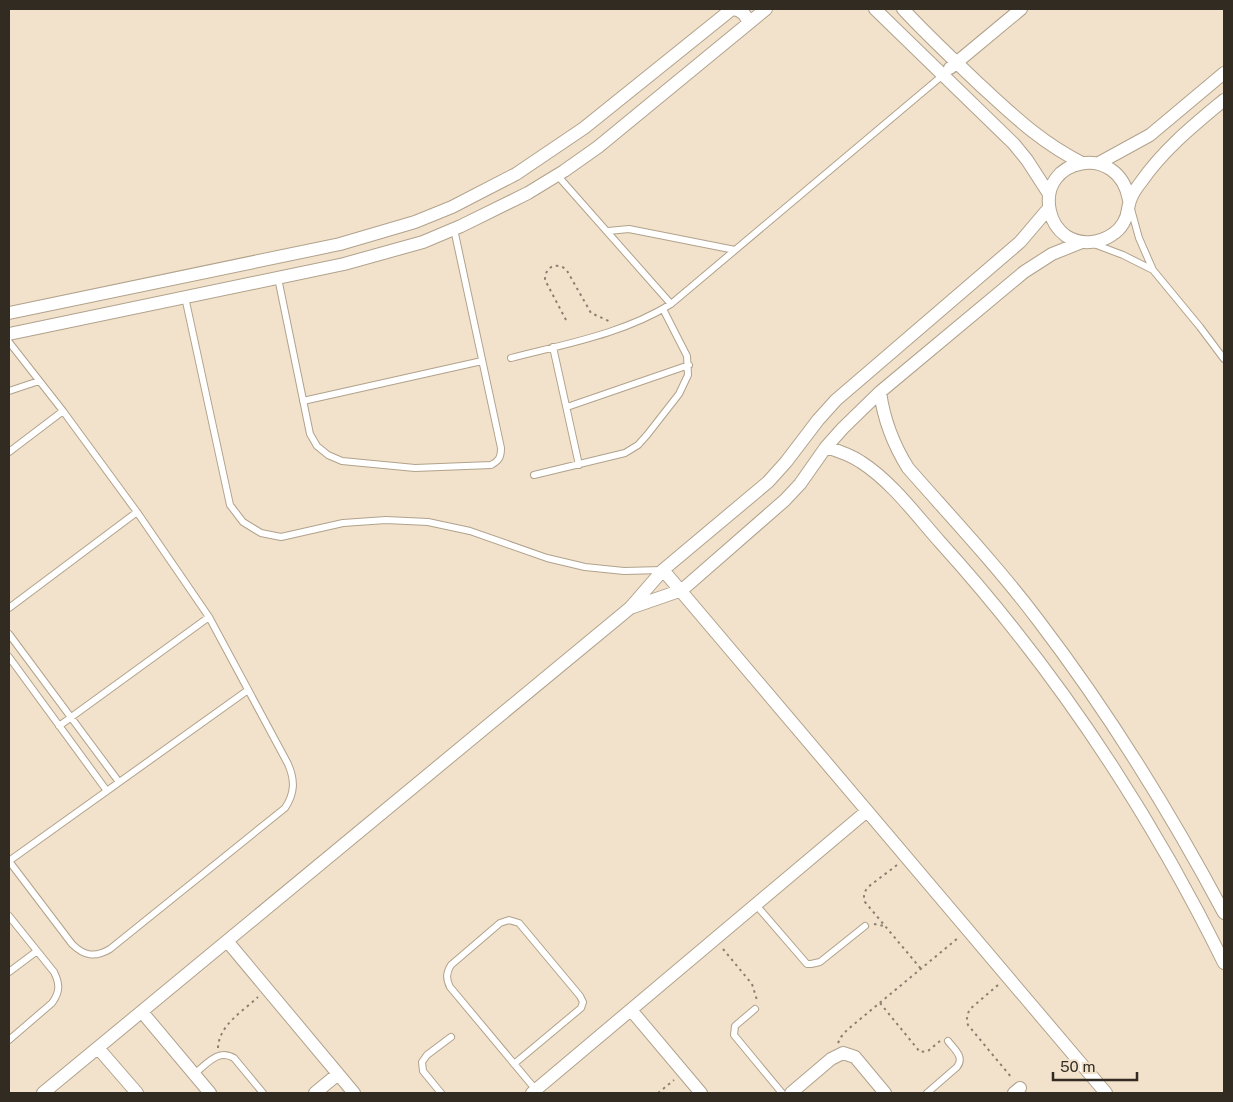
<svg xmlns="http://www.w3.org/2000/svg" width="1233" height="1102" viewBox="0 0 1233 1102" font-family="'Public Sans',sans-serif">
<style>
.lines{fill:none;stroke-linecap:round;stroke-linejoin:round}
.service-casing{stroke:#b1a28c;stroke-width:8}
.minor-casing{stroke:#b1a28c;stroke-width:14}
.path{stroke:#8a7f70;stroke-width:2;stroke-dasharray:2.5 4;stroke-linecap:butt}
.service{stroke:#fff;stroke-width:6}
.minor{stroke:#fff;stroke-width:12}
</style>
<rect width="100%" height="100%" fill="#f2e2cb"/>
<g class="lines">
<g class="service-casing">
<path id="service" d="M557 175 671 304
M1131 209 1139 238 1153 270 1200 327 1224 359
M608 231 629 229 735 250
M1094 244 1123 255 1153 270
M278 278 310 434 317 446 328 455 342 461 415 468 491 465C499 461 501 457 501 448L454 229
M185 297 230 505 243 522 261 533 281 537 343 523 386 520 428 522 470 531 547 558 585 567 624 571 662 570
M9 342 63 411 137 512 209 617 288 764C295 780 295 793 285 808L110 949C95 958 84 956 72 944L9 861
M553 347 579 465
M511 358C565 344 623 334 671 304L943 75
M9 391 39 381
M303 401 482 361
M567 407 689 365
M9 452 63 411
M534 475 625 453 638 445 647 435 679 394 688 375 687 356 663 309
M9 608 137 512
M9 634 119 782
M9 657 107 791
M59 726 209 617
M9 861 248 690
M756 905 807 964H811L820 962 865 926
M9 916 54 972C60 984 60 992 52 1003L9 1040
M9 972 37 951
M755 1009 735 1026 734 1035 782 1093
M514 1064 581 1008 583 1002 580 996 519 923 509 920 500 923 451 965C446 973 446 979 450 987L536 1090
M194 1074C206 1065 218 1048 234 1058L263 1093
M441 1093 423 1071 422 1062 427 1055 451 1037
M927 1093 957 1067C965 1057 954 1049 948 1041"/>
</g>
<g class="minor-casing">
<path id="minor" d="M733 9C742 10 747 15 748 24
M875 9 1014 144 1027 160 1049 194
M903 9C927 35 953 59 979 84 1013 115 1040 142 1082 163
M950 68 1021 9
M1099 163 1150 135 1224 73
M1129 200C1119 141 1038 158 1050 211 1052 221 1058 230 1066 236 1080 245 1099 244 1113 234 1121 229 1127 219 1128 209 1129 205 1129 202 1131 198 1133 193 1137 187 1141 182 1164 149 1194 125 1224 100
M9 313 340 244 415 222 452 207 516 174 584 128 732 9
M9 334 344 264 423 242 461 226 528 193 564 171 598 147 766 9
M880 392C884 421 893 444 908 468 952 518 998 567 1038 620 1109 713 1169 810 1224 913
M826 447C839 451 851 455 861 462 892 482 916 515 940 542 1055 669 1149 811 1224 963
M663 570 1106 1093
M633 607 682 590 785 500 800 484 826 447 843 428 880 392 1024 272 1052 254 1082 242
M227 941 354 1093
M631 1010 701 1093
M142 1012 210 1093
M98 1048 137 1093
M43 1093 630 608 663 570 768 482 786 462 818 420 836 400 1020 242 1049 208
M315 1093 338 1074
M532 1093 867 811
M791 1093 831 1059 843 1053 855 1057 885 1093
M1014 1093 1020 1088"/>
</g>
<path class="path" d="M566 320 545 280C545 267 555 262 566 269L591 313 611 322
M897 865 868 887C864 892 863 896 865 902L921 969
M874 924 884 926
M723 949 752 984 757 1000
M998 985 970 1009C967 1015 966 1019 968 1025L1012 1078
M880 1003 920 1052 928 1051 940 1041
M838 1043 841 1037 847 1030 958 938
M218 1048C219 1025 242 1012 258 997
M658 1093 674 1080"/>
<use href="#service" class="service"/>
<use href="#minor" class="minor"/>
</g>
<rect width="1233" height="1102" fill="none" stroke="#312b22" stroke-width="20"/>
<path d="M1053 1072v8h84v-8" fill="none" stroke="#312b22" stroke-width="2.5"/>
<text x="1060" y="1072" font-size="15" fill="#312b22" stroke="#f2e2cb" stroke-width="4" paint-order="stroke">50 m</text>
</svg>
